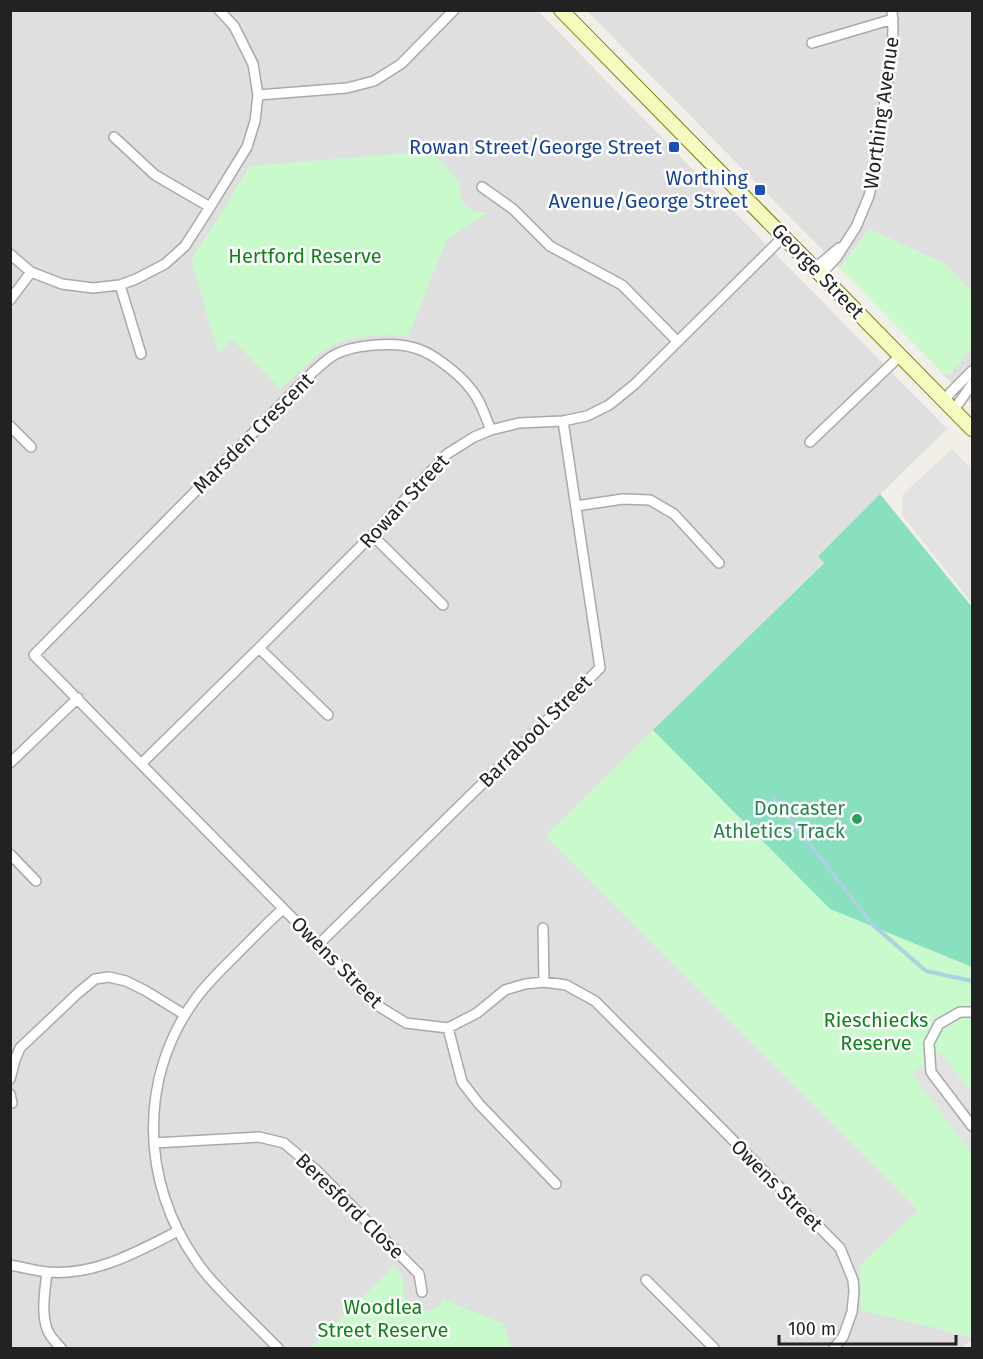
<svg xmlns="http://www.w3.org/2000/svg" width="983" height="1359" viewBox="0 0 983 1359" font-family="'Fira Sans',sans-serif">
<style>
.residential{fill:#e0dfdf}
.park{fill:#c8facc}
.pitch{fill:#88e0be}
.parking{fill:#e2e2e2}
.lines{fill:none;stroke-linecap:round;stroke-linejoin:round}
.stream{stroke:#aad3df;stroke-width:4}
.minor-casing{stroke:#a9a9a9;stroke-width:12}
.secondary-casing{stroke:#707d05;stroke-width:16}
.minor{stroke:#fff;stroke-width:9}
.secondary{stroke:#f7fabf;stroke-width:14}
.transit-dot{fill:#1a4fb4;stroke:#fff;stroke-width:2}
.leisure-dot{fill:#2e9e5b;stroke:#fff;stroke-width:2}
.labels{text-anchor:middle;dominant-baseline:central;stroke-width:5;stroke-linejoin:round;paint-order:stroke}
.street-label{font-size:20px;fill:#222;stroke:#fff}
.transit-label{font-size:20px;fill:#164399;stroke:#fff;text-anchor:end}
.park-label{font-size:20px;fill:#0c8416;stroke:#fff}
.leisure-label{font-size:20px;fill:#27864d;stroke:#fff;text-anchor:end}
</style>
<rect width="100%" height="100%" fill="#f2efe9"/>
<path class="residential" d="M10 11H538L947 429 818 555 824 562 546 836 918 1210 860 1266 953 1333 972 1337V1339L962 1348H11Z
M587 11H972V292L945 264 869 229 840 268Z
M972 347V405L943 374 950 373Z"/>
<path class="park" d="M427 146 460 183C460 194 462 208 475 211 479 213 485 212 489 212L447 239 408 337C378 333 344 335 319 354 306 365 293 377 281 389L233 340 218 353 191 259 217 220 250 166 420 152Z
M869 229 945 264 972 292V347L950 374H943L840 268 854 251Z
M653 730 830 909 972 967V1337L861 1310 860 1266 918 1210 545 836Z
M394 1266C397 1269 401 1273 402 1278 404 1282 403 1287 403 1292 405 1302 413 1310 423 1311 432 1312 438 1307 444 1300L504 1324 511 1348H310Z"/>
<path class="pitch" d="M880 494 972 607V967L830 909 653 730 824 563 818 556Z"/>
<path class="parking" d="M952 449 972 470V603L902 515 903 494Z
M939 1051 972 1093V1154L912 1074Z"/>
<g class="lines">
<path class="stream" d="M773 797 873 925 926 971 972 981"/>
<g class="minor-casing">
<path id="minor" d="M812 43 893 19
M258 95 347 88 374 81 401 64 454 10
M114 137 155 175 210 207
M482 187 513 209 550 246 622 285 677 341
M10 254 31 272 62 284 93 288 120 285 136 279 165 264 185 246 210 207 247 147 255 121 258 95 253 64 234 26 219 10
M815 268 839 248
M821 274 836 258 856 227 869 196 874 172 891 61 893 30 892 10
M120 285 141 354
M10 300 31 272
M945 401 950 393 972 371
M954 410 972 384
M10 426 31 447
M491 430C485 416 480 399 470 388 460 375 434 354 418 349 396 341 351 344 331 357 325 361 319 367 313 372L34 655 380 1007 406 1023 448 1028 477 1013 505 990 525 984 544 982 566 985 595 1001 840 1248 853 1280 854 1291 852 1312 843 1337 834 1348
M810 442 900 356
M576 506 623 499 650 500 674 514 719 563
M372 535 443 605
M259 648 328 715
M10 763 78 698
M141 764 259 648 372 535 447 454 474 437 491 430 519 423 563 421 587 416 609 405 635 384 784 236
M10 854 36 881
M543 928 544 982
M318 945 600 668 563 421
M972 1012H960L939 1024 929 1043 931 1072 972 1126
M448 1028 462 1082 479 1104 556 1184
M10 1079 15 1060 20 1048 78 993 95 979 109 977 126 981 146 991 185 1015
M10 1094 12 1103
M154 1143 259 1137 284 1143 315 1169 419 1274 422 1292
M10 1265C22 1267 35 1271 47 1272 95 1276 137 1252 178 1231
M47 1272C45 1290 41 1312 47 1329 50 1337 56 1343 61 1348
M646 1280 714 1348
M278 1348C262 1332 246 1316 230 1300 219 1288 206 1276 197 1262 140 1182 138 1076 197 997 209 981 223 968 237 954 252 939 267 923 283 909"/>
</g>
<g class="secondary-casing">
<path id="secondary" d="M561 10 972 429"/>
</g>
<use href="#minor" class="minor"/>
<use href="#secondary" class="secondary"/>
</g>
<g class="transit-dot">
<rect x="668" y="141" width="12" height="12" rx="3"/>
<rect x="754" y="184" width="12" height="12" rx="3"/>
</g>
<circle class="leisure-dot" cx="857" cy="819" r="6"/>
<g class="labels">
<g class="street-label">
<text transform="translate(881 113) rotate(-82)">Worthing Avenue</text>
<text transform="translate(818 271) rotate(46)">George Street</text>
<text transform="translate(253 433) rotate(-45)">Marsden Crescent</text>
<text transform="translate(404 501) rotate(-47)">Rowan Street</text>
<text transform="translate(535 731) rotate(-45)">Barrabool Street</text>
<text transform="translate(337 962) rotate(45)">Owens Street</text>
<text transform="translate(777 1185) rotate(45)">Owens Street</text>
<text transform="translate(350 1206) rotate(44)">Beresford Close</text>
</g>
<g class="transit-label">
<text x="662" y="147">Rowan Street/George Street</text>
<text x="748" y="178">Worthing<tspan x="748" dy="23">Avenue/George Street</tspan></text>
</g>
<g class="park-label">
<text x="305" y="256">Hertford Reserve</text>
<text x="876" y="1020">Rieschiecks<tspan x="876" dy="23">Reserve</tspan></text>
<text x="383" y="1307">Woodlea<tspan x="383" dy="23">Street Reserve</tspan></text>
</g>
<g class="leisure-label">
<text x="845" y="808">Doncaster<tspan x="845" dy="23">Athletics Track</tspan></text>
</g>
</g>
<rect width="983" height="1359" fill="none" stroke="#222222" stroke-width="24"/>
<path d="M779 1335v9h177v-9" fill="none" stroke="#222222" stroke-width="3"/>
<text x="788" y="1335" font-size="18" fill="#222222" stroke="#ffffff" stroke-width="4.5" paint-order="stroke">100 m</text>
</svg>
